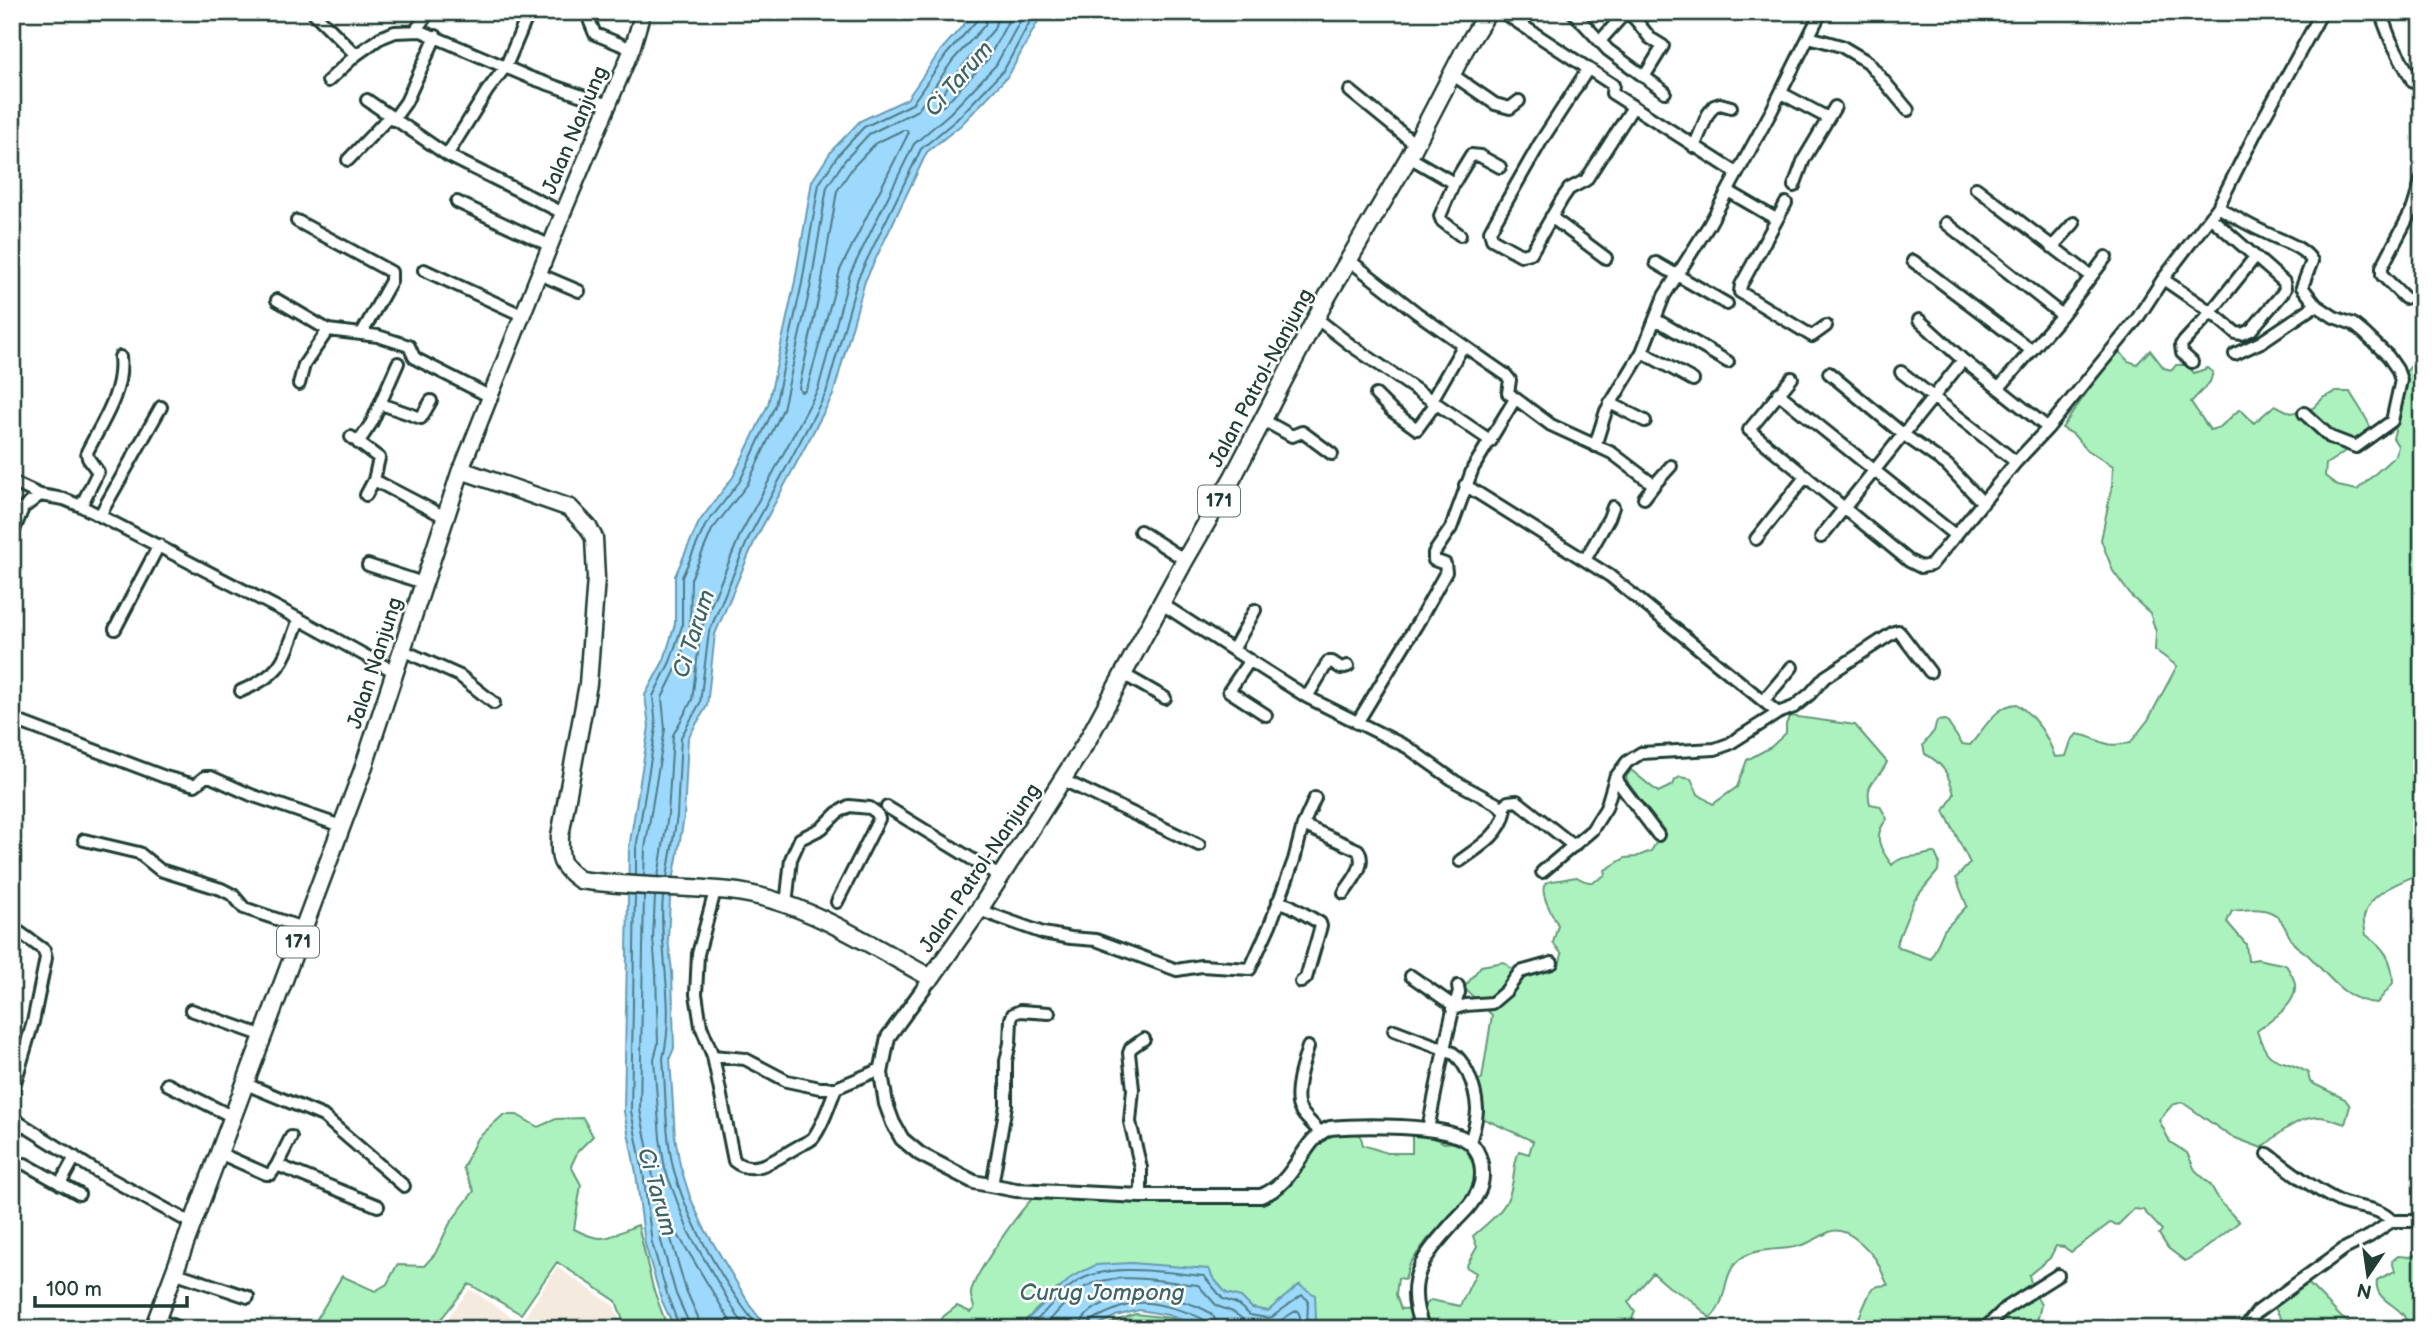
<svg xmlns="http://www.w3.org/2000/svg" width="2434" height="1341" viewBox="0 0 2434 1341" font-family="'Balsamiq Sans',sans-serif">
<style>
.built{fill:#f5eade}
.green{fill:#abf2be;stroke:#659879;stroke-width:2}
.water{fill:#9cd9fd;stroke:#6a9bad;stroke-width:2}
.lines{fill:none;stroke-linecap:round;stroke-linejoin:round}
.shore{stroke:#517b84;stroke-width:2}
.minor-casing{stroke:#1f3d34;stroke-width:16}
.tertiary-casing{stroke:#1f3d34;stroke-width:18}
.secondary-casing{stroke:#1f3d34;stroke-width:19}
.primary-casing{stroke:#1f3d34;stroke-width:21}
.minor{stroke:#fff;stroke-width:10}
.tertiary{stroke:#fff;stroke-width:12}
.secondary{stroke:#fff;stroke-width:14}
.primary{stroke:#fff;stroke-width:16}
.labels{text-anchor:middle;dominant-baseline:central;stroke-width:5;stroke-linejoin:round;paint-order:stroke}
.shield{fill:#fff;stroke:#627771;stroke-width:2}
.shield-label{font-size:19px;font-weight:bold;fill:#1f3d34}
.street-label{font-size:21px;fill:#1f3d34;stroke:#fff}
.water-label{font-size:23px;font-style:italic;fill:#3e6466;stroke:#fff}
</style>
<rect width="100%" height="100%" fill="#fff"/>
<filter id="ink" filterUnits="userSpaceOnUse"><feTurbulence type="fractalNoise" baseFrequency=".0143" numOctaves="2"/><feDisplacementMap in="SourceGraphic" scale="14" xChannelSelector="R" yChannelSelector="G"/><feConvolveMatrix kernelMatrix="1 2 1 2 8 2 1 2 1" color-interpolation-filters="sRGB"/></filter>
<g filter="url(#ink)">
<path class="built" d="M557 1267 614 1306 622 1329H439L470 1289 521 1323Z"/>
<path class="green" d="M2150 350 2164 368 2172 370 2176 365H2187L2194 373 2208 368 2213 372 2210 382 2191 402 2210 430 2220 427 2240 409 2254 423 2275 405 2291 413 2313 408 2324 397 2336 392H2350C2357 405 2366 415 2371 429L2340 455 2326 464 2325 476 2338 486 2357 490 2396 455 2398 446 2393 438 2402 404 2405 373 2411 366 2422 369V884L2412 877C2393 885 2368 895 2364 917 2363 922 2365 930 2366 935 2384 947 2393 960 2393 983L2377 1003C2345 1002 2328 975 2308 955 2303 950 2295 947 2292 941 2286 931 2282 916 2270 912 2259 907 2244 910 2232 911L2227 922 2246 944 2248 961 2257 959 2286 965C2289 971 2295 978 2295 985 2297 1005 2271 1020 2257 1031 2270 1071 2279 1054 2308 1073L2310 1082 2345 1099 2350 1106 2345 1124C2337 1122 2326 1116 2317 1117 2296 1118 2277 1135 2262 1148L2230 1136 2182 1102 2172 1105 2159 1120 2170 1142 2187 1153 2195 1170 2210 1184 2221 1203 2239 1222 2206 1248 2185 1261 2168 1248 2159 1234 2162 1230 2143 1210 2134 1209 2118 1225 2110 1223 2071 1252 2064 1247 2056 1246 2050 1258 2029 1275 2032 1287 2041 1305 2038 1318 2032 1329H1854L1871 1290 1878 1286 1888 1285C1883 1277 1880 1264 1874 1257 1864 1245 1845 1225 1829 1232 1815 1239 1806 1246 1789 1248 1773 1250 1750 1249 1738 1261 1721 1276 1729 1302 1710 1318L1691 1300 1669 1287 1653 1273 1628 1302 1635 1312 1629 1326 1625 1329H1313L1315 1307 1300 1285 1268 1311 1252 1308 1242 1299 1226 1293 1213 1278 1178 1268 1130 1263 1057 1289 1017 1329H934L944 1316 957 1306 970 1312 974 1309C974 1303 970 1299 971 1293 972 1277 1019 1212 1032 1199L1278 1192 1300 1173 1326 1132 1342 1129 1360 1134 1363 1145 1387 1153H1412V1135L1432 1136 1444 1143 1457 1142 1467 1151 1477 1172 1469 1198 1427 1240 1409 1265 1405 1279 1398 1278 1396 1295 1401 1309 1422 1308 1431 1300 1460 1306 1476 1273 1466 1267 1477 1247 1473 1236C1487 1223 1507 1210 1511 1189 1515 1175 1513 1165 1519 1151L1529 1154 1533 1141 1482 1118 1476 1081 1482 1079 1492 1015 1464 988 1481 966 1504 962 1520 977 1559 966 1562 954 1553 943 1558 925C1554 917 1535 888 1548 882 1550 881 1572 878 1577 877 1589 885 1595 883 1606 874L1605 870 1625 858 1636 857 1651 851 1664 830 1629 786 1626 777 1631 770 1658 792 1673 785 1675 780 1680 777 1691 779 1698 794 1713 804 1737 787 1747 760 1771 747 1786 733V724L1791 716 1855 725 1887 762C1879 781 1864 780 1870 804L1880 806 1887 819C1872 836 1880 849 1892 865 1900 857 1907 857 1918 856 1924 856 1928 852 1935 853L1939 862 1938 871 1914 900 1896 945 1900 948 1931 959 1944 930 1967 906 1956 878 1970 863 1944 811 1954 794C1949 775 1943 763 1925 754L1923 745 1934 731 1937 721 1946 720 1962 744 1970 745C1984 730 1995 705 2017 704 2036 718 2047 734 2055 757L2066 756 2071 741 2077 734C2102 738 2101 749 2130 743L2148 720 2177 666 2155 650 2156 632 2150 613 2132 597 2113 571 2101 540 2112 486 2113 466 2086 449 2073 434 2062 428 2113 355 2120 352 2128 361 2137 364Z
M503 1115H517L538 1127 556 1119 583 1118 593 1136 578 1151 571 1166 581 1185 574 1229C607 1246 607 1236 638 1225L653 1288 668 1329H626L616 1301 557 1262 521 1314 469 1284 433 1329H311L342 1276 375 1291 387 1284 397 1265 424 1266 435 1254 450 1223 474 1191 463 1168 476 1140Z
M2422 1251V1329H2407C2409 1304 2373 1305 2377 1280L2395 1271 2392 1261 2398 1256 2411 1257Z
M2309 1284 2341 1317 2355 1328 2370 1325 2374 1329H2287L2275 1308 2295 1292Z
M1135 1314 1171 1318 1196 1329H1096Z"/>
<path class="water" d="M975 12H1043L1009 75 961 125 927 152 865 281 833 395 755 540 715 634 707 706 688 738 684 817 670 899 668 939 672 971 674 1048 670 1058 675 1137 680 1165 690 1197 703 1226 751 1307 768 1329H675L661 1299 645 1244 636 1173 624 1112 629 848 649 727 645 695 664 660 675 624V576L699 522 733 477 768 405 795 281 812 181 832 150 860 121 907 99 941 50Z
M1130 1263 1209 1269 1213 1278 1226 1293 1241 1297 1252 1308 1268 1311 1299 1285 1315 1295 1316 1318 1313 1329H1208L1168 1315 1139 1310 1116 1316 1090 1329H1017L1073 1276 1096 1265Z"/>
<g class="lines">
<path class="shore" d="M999 12 994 29 962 67 936 103 937 107 943 106 988 59 1013 12
M903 130H907L908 134 840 270 808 385 805 391 801 392 799 388 821 286 837 191 853 167 876 143Z
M636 876V849L656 728 653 696 670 662 682 626V577L705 526 740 481 775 406 802 283 819 184 838 155 864 127 912 104 946 55 978 19 979 12
M644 876 645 849 665 729 662 698 678 665 690 628 691 579 712 530 747 485 783 409 811 284 827 187 845 160 869 134 918 110 953 60 985 25 988 12
M658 877 668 815 673 735 692 700 701 629 741 533 818 389 850 274 914 144 950 113 996 65 1025 12
M667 877 677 816 681 737 700 703 709 632 749 537 826 393 858 278 921 149 956 120 1004 70 1035 12
M635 895 631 1111 643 1172 652 1243 668 1297 680 1329
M644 895 640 1110 652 1170 661 1241 676 1294 688 1321 689 1329
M655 896 653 939 656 973 658 1044 654 1059 660 1138 665 1169 689 1233 737 1315 748 1329
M663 896C658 950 676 1006 663 1058 666 1094 665 1132 673 1167 686 1219 725 1287 760 1329
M699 1329 698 1317 686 1290 671 1239V1234L674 1232 677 1233 735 1329
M1028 1329C1044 1314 1057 1295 1075 1283 1108 1261 1166 1273 1204 1276L1223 1299 1237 1304 1250 1315 1267 1318 1272 1317 1302 1295 1308 1300 1307 1329
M1041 1329C1054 1317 1065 1301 1080 1290 1112 1269 1162 1282 1198 1285L1217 1306 1233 1312 1248 1323 1272 1326 1297 1310 1300 1316 1298 1329
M1080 1329C1081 1308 1119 1296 1137 1294 1152 1292 1200 1304 1211 1314 1216 1318 1217 1323 1217 1329
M1088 1329 1090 1322 1096 1318C1109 1312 1123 1305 1137 1303 1154 1301 1192 1312 1206 1321L1208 1329"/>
<g class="minor-casing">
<path id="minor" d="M313 12 356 55 380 38 395 32 421 31 531 78 608 105
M594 12 590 22 595 34 632 49
M1502 12 1613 85 1612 93 1737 173
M1573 12 1608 50 1665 92
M2380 12 2391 41 2410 76 2413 82 2422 85
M415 31 429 12
M1809 37 1841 46 1868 62 1908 110
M1600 41 1626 12 1635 19 1650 38 1663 46 1644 77
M1588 69 1540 143 1496 220 1490 231 1492 239 1521 255 1531 253 1562 199 1569 189 1586 180 1633 107
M1453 75 1495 104 1510 108 1519 101
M328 81 356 55
M1350 91 1415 144
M1781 93 1828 118
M367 100 447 155 563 213
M393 120 406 102 436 36
M1694 147 1708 114 1714 106 1720 104 1731 107
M447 155 487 91 506 66 529 12
M1409 157 1454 183 1471 155 1480 156 1500 167
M348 160 389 117
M1454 183 1440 216 1442 221 1460 235
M1794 186 1804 159 1835 107
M1976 188 2091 276
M1728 191 1776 219
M457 202 551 246
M1786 203 1741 285 1740 292 1812 336 1826 326
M2218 207C2233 216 2248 225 2264 232 2279 240 2303 246 2312 261L2302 287 2316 305 2261 342 2235 354
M1551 217 1606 258
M297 221 391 272V281L362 333
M1946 223 2062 315
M2052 247 2074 223
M1349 260 1417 313 1506 375 1510 380 1508 393 1551 425 1612 453 1654 485 1644 498
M1913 261 2031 350
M1656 263 1727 304
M424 270 524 316
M539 274 579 291
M2163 279 2211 312 2236 333 2242 334 2251 330 2282 294 2285 289 2284 282 2210 217
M2405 298 2382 275V267L2413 208 2422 178
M277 300 328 330 378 336 409 346 414 357 418 360 489 396
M1316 318 1352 346 1491 441
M1655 319 1728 362
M1919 320 1963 360 2048 428
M1642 352 1693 380
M2192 362 2182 353 2181 345 2211 312 2255 257
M1901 372 2016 462
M1829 373 1904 435 1947 465 1983 503
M1792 378 1749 430 1909 561 1921 567 1931 565 2016 462 2048 428 2137 319 2163 279 2218 207 2257 130 2322 12
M299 384 304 365 328 330
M1999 388 2062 315 2106 257
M1778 393 1956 536
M1376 395 1392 411 1417 429 1436 403
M1432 400 1463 346
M1610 403 1645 421
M381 404 421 418 431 401
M2304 413 2330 437 2356 447 2392 421 2401 380 2397 369 2388 356 2364 333 2353 324 2334 317 2316 305
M1263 420 1292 436 1302 432 1305 434 1332 454
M351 437 379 458 374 480 445 517
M358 443 372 422 398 363
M1595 446 1606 411 1642 352 1664 296 1709 225 1772 110 1821 12
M12 482 40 495 64 499 81 506 299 619 395 672
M1465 485 1610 576 1778 713
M1654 485 1671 466
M366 495 374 480
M81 506 98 472 88 458 87 452C102 422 124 392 120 357
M100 515 161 407
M1140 531 1185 560
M12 535 23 508 40 495
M1821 537 1963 360
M1756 539 1806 476
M1585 560 1609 518 1613 507
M368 565 423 583
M1162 604 1233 650 1255 610
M115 629 159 545
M402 650 460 676 494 703
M1233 650 1307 697 1407 747 1456 782 1499 805 1505 813C1500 836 1477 848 1460 861
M1250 660 1229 691 1266 715
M1123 674 1165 698
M241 691C284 673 284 659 299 619
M1307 697 1328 662H1332L1341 668 1348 666
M1764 700 1792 667
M12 719 165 777 195 785 205 777H211L251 795 341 826
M1357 723 1420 619 1446 572 1445 564 1434 560V553L1451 528 1473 468 1515 399
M1615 778 1658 835
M1063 780 1199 845
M887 807 1001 877
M1503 808 1508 802 1517 801 1574 846
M1303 825 1358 850C1367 865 1353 879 1344 893
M84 840 139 853 160 870 221 889 233 895 244 908 303 928
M1542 872 1592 830 1606 808 1615 778 1627 762 1641 753 1715 749 1729 744 1778 713 1794 707 1810 694 1825 677 1894 632 1898 631 1901 634 1930 672
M715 891 698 954 696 994 701 1026 713 1056 734 1161C755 1178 780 1156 799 1146 804 1143 809 1142 813 1138 824 1124 829 1104 836 1088
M1278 901 1291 906 1320 923 1321 926 1306 978 1301 982
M786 905 791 859 800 839 822 828 837 813 849 806 870 808 877 813 879 819 837 902
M979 910 1043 933 1071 938 1096 940 1177 970 1201 966 1250 969 1270 925 1294 860 1303 825 1315 798
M12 927 44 950 46 958 33 1022 12 1093
M1411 976 1454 1006 1444 1049C1465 1054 1476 1089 1477 1109 1477 1121 1473 1132 1470 1142
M1454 1006 1459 993 1458 986
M1452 1009 1466 1005 1492 1003 1506 991 1520 972 1552 963
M191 1010 261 1035
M1394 1030 1444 1049 1428 1129
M1308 1047C1303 1064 1295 1086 1298 1104 1300 1114 1313 1124 1320 1132
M713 1056 745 1059 787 1081 820 1088H836L881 1069
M167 1084 233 1117
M246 1084 323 1116 404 1186
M12 1118 96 1171 191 1223
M219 1153 266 1174H271L277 1165 291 1137
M2268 1154C2291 1171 2315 1190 2341 1202 2359 1209 2378 1206 2392 1221
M25 1164 79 1194
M277 1165 378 1206
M60 1184 75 1157
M992 1186 1006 1105V1061L1010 1043 1011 1019 1013 1014 1020 1011 1049 1013
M1141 1196V1168L1130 1122 1133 1089 1129 1053 1131 1048 1144 1039
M173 1272 248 1297
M157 1319 181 1329
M1984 1329 2006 1308 2058 1275
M2244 1329 2257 1312 2344 1249 2370 1236 2392 1221H2422"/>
</g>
<g class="tertiary-casing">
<path id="tertiary" d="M931 978 888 1037 881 1073 886 1104 893 1123 902 1139 920 1154 974 1182 1016 1190 1141 1196H1261C1298 1182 1301 1139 1330 1128 1360 1125 1444 1124 1468 1141 1482 1151 1485 1175 1479 1190 1474 1202 1465 1211 1456 1220 1424 1256 1402 1279 1423 1329"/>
</g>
<g class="secondary-casing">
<path id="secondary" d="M461 470 563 213 632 49 643 12"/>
</g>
<g class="primary-casing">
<path id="primary" d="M153 1329 362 772 461 470 570 508 588 527 594 538 596 578 588 684 560 836C559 860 560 866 580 880 630 887 680 886 730 891 802 899 868 944 931 978L979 910 1087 741 1185 560 1233 477 1327 297 1409 157 1465 49 1488 12"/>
</g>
<use href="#minor" class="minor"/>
<use href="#tertiary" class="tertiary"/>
<use href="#secondary" class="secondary"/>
<use href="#primary" class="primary"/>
</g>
</g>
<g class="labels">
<g class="shield">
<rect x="1198" y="485.5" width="42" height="31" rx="5"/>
<rect x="277" y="926.5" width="42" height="31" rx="5"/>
</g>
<g class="shield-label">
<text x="1219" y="501">171</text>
<text x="298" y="942">171</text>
</g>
<g class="street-label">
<text transform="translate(575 130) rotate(-67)">Jalan Nanjung</text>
<text transform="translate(1261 378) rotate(-62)">Jalan Patrol-Nanjung</text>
<text transform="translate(375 663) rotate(-72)">Jalan Nanjung</text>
<text transform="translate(980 868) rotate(-56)">Jalan Patrol-Nanjung</text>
</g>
<g class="water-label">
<text transform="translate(959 79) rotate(-49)">Ci Tarum</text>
<text transform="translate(694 634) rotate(-72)">Ci Tarum</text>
<text transform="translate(657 1192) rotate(74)">Ci Tarum</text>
<text x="1102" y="1293">Curug Jompong</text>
</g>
</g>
<rect width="2434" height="1341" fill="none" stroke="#fff" stroke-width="42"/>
<rect x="21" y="21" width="2392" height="1299" fill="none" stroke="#1f3d34" stroke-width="2.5" filter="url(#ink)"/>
<g transform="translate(2368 1275) rotate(193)" stroke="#ffffff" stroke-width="5" paint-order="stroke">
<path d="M0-5L12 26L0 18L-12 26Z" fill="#1f3d34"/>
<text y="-10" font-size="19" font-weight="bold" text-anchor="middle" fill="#1f3d34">N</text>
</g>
<path d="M35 1296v10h152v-10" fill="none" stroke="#1f3d34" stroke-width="3.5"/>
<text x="46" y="1296" font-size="21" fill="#1f3d34" stroke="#ffffff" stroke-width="5" paint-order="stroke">100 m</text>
</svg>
